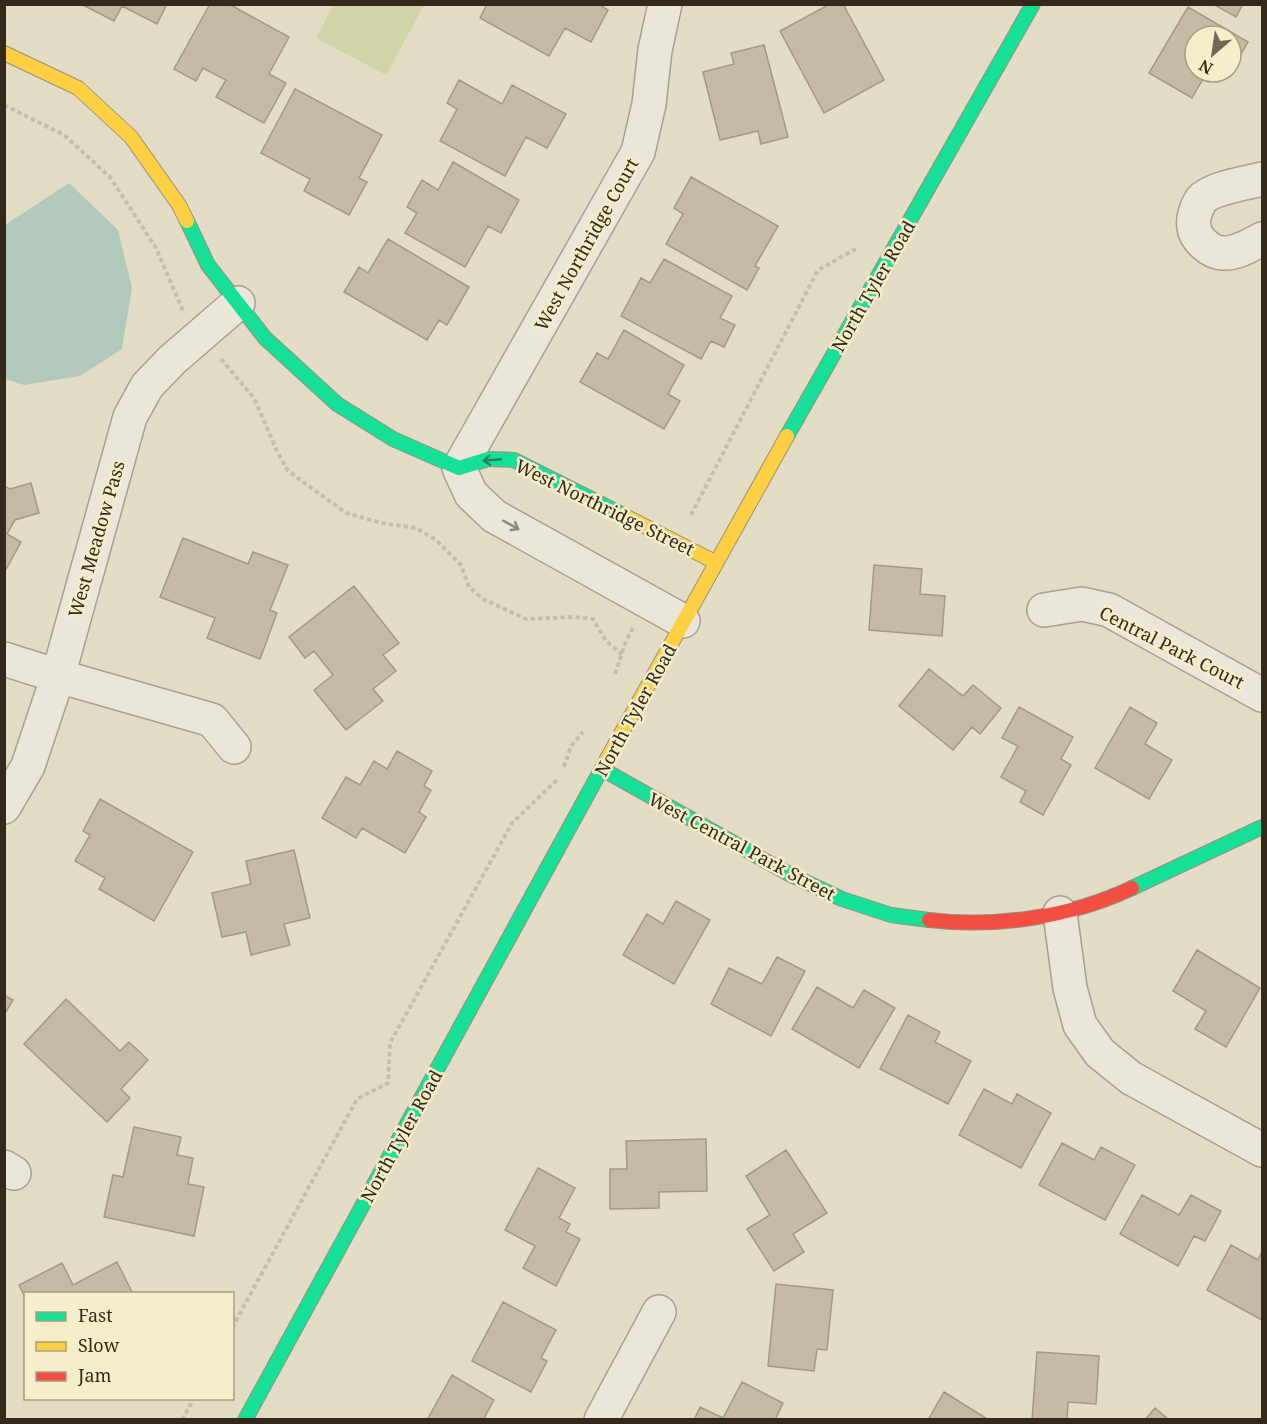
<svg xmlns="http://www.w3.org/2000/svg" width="1267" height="1424" viewBox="0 0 1267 1424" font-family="'Noto Serif',serif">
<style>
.green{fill:#d0d4a7}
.water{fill:#b3c8bc}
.building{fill:#c6baa7;stroke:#a29886;stroke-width:1.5}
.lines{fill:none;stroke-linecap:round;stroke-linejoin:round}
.street-casing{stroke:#a7a090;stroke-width:36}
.fast-casing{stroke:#968f80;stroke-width:16}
.slow-casing{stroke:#968f80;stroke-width:16}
.jam-casing{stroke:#968f80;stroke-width:16}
.path{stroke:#c3beb0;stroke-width:4;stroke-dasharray:4.5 3;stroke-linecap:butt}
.street{stroke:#eae6d9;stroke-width:33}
.fast{stroke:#16e098;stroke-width:14}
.slow{stroke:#ffcf43;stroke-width:14}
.jam{stroke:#f24e42;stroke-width:14}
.oneway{stroke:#258459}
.oneway2{stroke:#8f877a}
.labels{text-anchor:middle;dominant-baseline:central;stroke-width:5;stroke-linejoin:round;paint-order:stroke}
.street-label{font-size:18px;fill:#34281a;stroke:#f6edc9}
</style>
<rect width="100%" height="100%" fill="#e3ddc6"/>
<path class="green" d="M334 4H424V5L386 75 316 38Z"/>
<path class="water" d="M69 183 118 230 132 288 122 349 80 376 24 385 5 379V225Z"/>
<path class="building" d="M81 4H167L157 24 122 6 114 21Z
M210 4H229L289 37 269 74 286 83 264 123 216 97 226 80 203 68 196 81 174 69Z
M487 4H598L608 10 591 42 565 28 549 56 480 18Z
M830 4H843L884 80 824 113 780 31Z
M1213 4H1243L1236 17Z
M1188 7 1248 42 1231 71V36H1195V72H1207L1192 98 1149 73Z
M764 45 788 137 761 144 758 131 720 140 703 72 734 64 731 53Z
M459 80 502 104 512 85 566 114 547 148 526 137 505 176 440 141 457 109 447 103Z
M295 89 382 135 359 178 367 182 349 215 304 191 310 179 261 153Z
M453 162 519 200 501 233 488 226 465 267 405 233 417 213 407 207 422 180 438 190Z
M691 177 778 226 755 266 759 268 747 290 666 244 683 214 674 208Z
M388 239 469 287 447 325 439 320 427 340 344 292 359 267 368 273Z
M664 259 732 296 720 318 735 325 724 347 711 341 701 359 621 316 641 278 650 283Z
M624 330 684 365 668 394 680 401 664 429 580 382 597 353 608 359Z
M31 483 39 513 15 520 7 534 21 542 4 573V486L10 489Z
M183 538 248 564 253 552 288 565 270 610 277 613 260 659 207 638 215 618 160 597Z
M874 565 922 569 920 594 945 596 942 636 869 630Z
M354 586 399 643 383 655 396 671 373 689 383 701 346 730 314 690 333 675 314 651 305 658 289 637Z
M929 669 963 696 973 685 1001 708 980 734 972 727 953 750 899 706Z
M1019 707 1073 737 1061 759 1071 765 1043 815 1020 802 1026 791 1001 777 1018 746 1002 738Z
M1130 707 1157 723 1145 744 1172 760 1149 799 1095 768Z
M397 751 432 771 424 786 431 790 419 812 426 817 405 853 362 828 356 838 322 818 346 777 360 785 374 761 387 769Z
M100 799 193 852 154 921 99 889 105 878 75 861 90 835 83 831Z
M294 850 310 918 284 924 290 945 251 955 246 932 222 937 212 893 251 884 246 861Z
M676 901 710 920 674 984 623 955 647 914 663 924Z
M1197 950 1260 988 1226 1047 1195 1029 1206 1011 1173 991Z
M777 957 805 971 771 1036 711 1004 729 968 762 984Z
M817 987 853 1008 864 990 895 1008 859 1068 792 1029Z
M4 995 13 1000 4 1015Z
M66 999 120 1051 129 1042 148 1060 121 1089 130 1098 107 1122 24 1044Z
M908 1015 940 1032 935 1042 971 1061 948 1104 880 1069Z
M984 1089 1012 1104 1017 1094 1051 1113 1021 1168 959 1135Z
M134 1127 181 1137 177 1155 193 1158 188 1184 204 1187 194 1236 104 1217 113 1175 123 1177Z
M706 1139 707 1191 659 1192V1208L610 1209V1169H627L626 1141Z
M1062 1143 1094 1160 1101 1147 1135 1165 1105 1220 1039 1185Z
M786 1150 827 1213 793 1234 804 1252 774 1271 747 1229 770 1215 746 1176Z
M538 1168 575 1188 559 1218 570 1224 566 1232 580 1239 556 1286 523 1268 535 1246 505 1230Z
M1142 1195 1179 1215 1191 1195 1221 1211 1205 1241 1194 1236 1178 1266 1120 1234Z
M1231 1245 1258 1260 1262 1251V1320L1207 1290Z
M117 1262 133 1294H26V1299L19 1285 62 1263 73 1285Z
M776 1284 833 1290 827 1350 817 1349 814 1371 768 1366Z
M503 1302 556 1330 541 1358 547 1361 531 1392 472 1361Z
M1037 1352 1099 1356 1096 1404 1068 1402 1067 1420H1032Z
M452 1375 494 1400 483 1420H427Z
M742 1382 783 1403 775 1420H694L700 1407 723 1418Z
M944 1392 989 1420H928Z
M1155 1408 1169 1420H1145Z"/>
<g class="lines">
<g class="street-casing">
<path id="street" d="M665 4 655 50 649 104 638 152 459 468 471 494 494 516 683 621
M1262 179C1247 183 1211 188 1201 200 1197 206 1192 219 1194 227 1195 239 1211 253 1223 253 1236 254 1251 245 1262 239
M1044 610 1082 604 1109 610 1262 695
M4 659 58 676 212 720 234 747
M4 807 28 766 58 676 130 417 147 386 172 360 238 303
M1060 913 1070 988 1080 1025 1100 1053 1131 1078 1262 1150
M4 1167 14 1173
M601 1420 659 1312"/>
</g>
<g class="fast-casing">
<path id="fast" d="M187 221 208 265 265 338 337 404 393 439 459 468 488 459 514 460 623 515
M787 436 1033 4
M602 769 789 874 842 899 891 915 929 920
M1132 888 1262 827
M245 1420 607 759"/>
</g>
<g class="slow-casing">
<path id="slow" d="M4 53 78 88 131 137 179 205 187 221
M623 515 715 562
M607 759 787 436"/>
</g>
<g class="jam-casing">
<path id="jam" d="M929 920C996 928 1071 917 1132 888"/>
</g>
<path class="path" d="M4 105 64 135 110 177 156 248 183 311
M221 359 254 398 277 451 288 471 346 513 382 523 416 528 436 540 461 565 469 587 483 599 526 619 574 617 593 619 606 641 622 654
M691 515 818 270 856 249
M615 674 626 641 633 628
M564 767 571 746 583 732
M232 1328 357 1099 388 1083 390 1043 512 823 558 779
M182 1420 194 1398"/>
<use href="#street" class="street"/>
<use href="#fast" class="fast"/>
<use href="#slow" class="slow"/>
<use href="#jam" class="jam"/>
</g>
<defs><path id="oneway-shaft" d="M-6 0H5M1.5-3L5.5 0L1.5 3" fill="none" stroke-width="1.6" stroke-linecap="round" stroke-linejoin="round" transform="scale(1.5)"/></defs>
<use class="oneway" href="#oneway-shaft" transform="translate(492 460) rotate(175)"/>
<use class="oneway2" href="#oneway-shaft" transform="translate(511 525) rotate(29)"/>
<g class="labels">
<g class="street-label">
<text transform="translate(586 244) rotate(-61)">West Northridge Court</text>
<text transform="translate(873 286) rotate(-60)">North Tyler Road</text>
<text transform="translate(605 507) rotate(26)">West Northridge Street</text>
<text transform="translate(96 539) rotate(-74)">West Meadow Pass</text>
<text transform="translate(1172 647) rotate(27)">Central Park Court</text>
<text transform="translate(635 710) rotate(-61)">North Tyler Road</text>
<text transform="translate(742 846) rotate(28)">West Central Park Street</text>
<text transform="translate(401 1136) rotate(-61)">North Tyler Road</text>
</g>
</g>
<rect width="1267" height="1424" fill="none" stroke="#34281a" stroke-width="12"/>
<rect x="24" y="1292" width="210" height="108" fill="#f6edc9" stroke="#a89e83" stroke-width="1.5"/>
<rect x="36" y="1312" width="30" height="9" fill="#16e098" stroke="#a89e83" stroke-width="1.5"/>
<text x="78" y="1322" font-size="18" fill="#34281a">Fast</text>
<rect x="36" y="1342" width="30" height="9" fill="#ffcf43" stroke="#a89e83" stroke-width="1.5"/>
<text x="78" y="1352" font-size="18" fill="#34281a">Slow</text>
<rect x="36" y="1372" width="30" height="9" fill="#f24e42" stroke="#a89e83" stroke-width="1.5"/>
<text x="78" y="1382" font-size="18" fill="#34281a">Jam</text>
<g transform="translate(1213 54) rotate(209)"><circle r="28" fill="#f6edc9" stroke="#a89e83" stroke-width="1.5"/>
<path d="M0-4.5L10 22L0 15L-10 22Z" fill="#716756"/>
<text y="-9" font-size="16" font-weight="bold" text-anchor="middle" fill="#34281a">N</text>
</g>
</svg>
